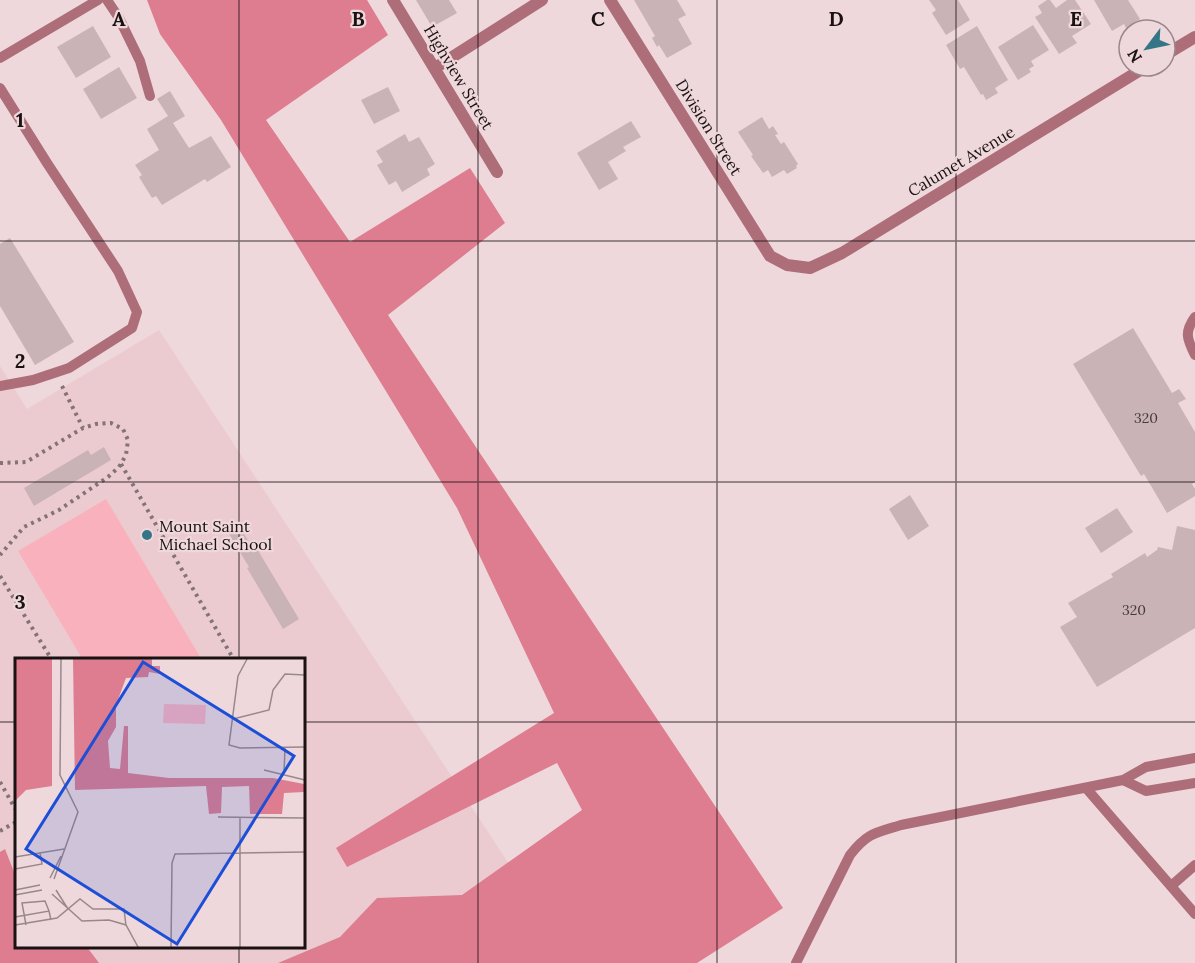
<svg xmlns="http://www.w3.org/2000/svg" width="1195" height="963" viewBox="0 0 1195 963" font-family="Lora,serif">
<style>
.built{fill:#ebcbd0;fill-rule:evenodd}
.green{fill:#f9b2bd}
.forest{fill:#dd7d8f}
.building{fill:#cab3b6}
.lines{fill:none;stroke-linecap:round;stroke-linejoin:round}
.path{stroke:#837375;stroke-width:4;stroke-dasharray:3 4.5;stroke-linecap:butt}
.service{stroke:#ad6e79;stroke-width:10}
.minor{stroke:#ad6e79;stroke-width:12}
.grid{fill:none;stroke:#191112;stroke-width:1.5;stroke-opacity:0.55}
.poi-dot{fill:#347688;stroke:#efd8db;stroke-width:2}
.labels{text-anchor:middle;dominant-baseline:central;stroke-width:4.5;stroke-linejoin:round;paint-order:stroke}
.number-label{font-size:14px;fill:#453a3b}
.street-label{font-size:16px;fill:#191112;stroke:#efd8db}
.poi-label{font-size:16px;fill:#191112;stroke:#efd8db;text-anchor:start}
.inset-road{fill:none;stroke:#99888b;stroke-width:1.5}
.view{fill:#1d4ed8;fill-opacity:0.15;stroke:#1d4ed8;stroke-width:3}
.inset-edge{fill:none;stroke:#191112;stroke-width:3}
.grid-label{font-size:20px;text-anchor:middle;font-weight:bold;fill:#191112;stroke:#efd8db;stroke-width:4.5;stroke-linejoin:round;paint-order:stroke}
</style>
<rect width="100%" height="100%" fill="#efd8db"/>
<path class="built" d="M159 330 574 963H0V366L27 409ZM16 660H303V946H16Z"/>
<path class="green" d="M106 499 202 660H83L18 551Z"/>
<path class="forest" d="M147 0H367L388 35 266 120 350 242 470 168 505 223 388 315 783 908 697 963H278L340 937 377 898 462 895 582 810 557 763 347 867 336 848 554 713 457 508 221 120 160 34Z
M5 849 16 877V946L87 947 99 963H0V852Z"/>
<path class="building" d="M416 0H449L457 13 432 27Z
M634 0H677L686 15 678 19 692 44 667 58 659 45 657 47 652 38 655 36Z
M929 0H958L970 20 946 35 932 13 936 10Z
M1047 0H1050L1056 8 1067 0H1075L1091 24 1072 36 1077 43 1059 54 1035 17 1042 13 1038 6Z
M1094 0H1128L1140 19 1126 28 1124 24 1112 31Z
M1033 25 1049 50 1031 61 1034 66 1029 69 1031 72 1018 80 998 47Z
M93 26 111 57 76 78 57 47Z
M977 26 1008 80 995 88 998 93 986 100 983 94 981 95 964 67 960 69 946 45Z
M119 67 137 98 101 119 83 89Z
M388 87 400 111 374 124 361 100Z
M170 91 185 116 173 123 189 148 211 136 231 167 207 182 205 179 162 205 156 196 152 198 139 177 142 175 135 165 159 150 147 129 168 116 157 99Z
M762 117 769 129 773 126 778 134 775 135 781 144 784 142 798 164 796 166 797 168 787 174 784 170 772 177 768 170 763 173 751 156 753 155 738 132Z
M631 121 641 137 623 147 626 151 608 162 618 179 599 190 577 153Z
M405 134 409 142 419 137 435 164 427 169 430 175 402 192 396 181 389 185 377 165 383 162 376 151Z
M10 238 74 342 35 365 0 306V244Z
M1133 328 1172 393 1179 389 1186 399 1178 403 1195 432V482L1192 484 1195 489V496L1167 513 1144 474 1141 476 1073 364Z
M104 447 111 460 34 506 24 488 88 450 91 455Z
M910 495 929 526 908 540 889 509Z
M1117 508 1133 532 1101 553 1085 528Z
M237 522 250 544 253 542 299 619 283 629 247 568 249 567 226 529Z
M1177 526 1195 530V628L1097 687 1060 627 1077 617 1068 603 1113 577 1111 574 1145 553 1147 557 1157 550 1158 547 1172 550Z"/>
<g class="lines">
<path class="path" d="M62 386 83 428
M0 463 26 462 83 428 96 424 111 423 123 429 128 440 126 455 119 467 108 477 59 510 24 527 0 555V559
M121 464 234 660
M0 576 52 660
M0 782 16 810
M0 831 16 822"/>
<path class="service" d="M107 0 119 18 140 61 150 96
M0 58 98 0
M0 88 47 163 118 271 137 312 132 328 69 368 33 380 0 386
M1195 317C1184 332 1187 339 1195 355
M1123 780 1146 791 1195 783
M1086 788 1195 914
M1171 886 1195 865
M796 963 850 855C867 833 875 833 901 825L1123 780 1146 767 1195 758"/>
<path class="minor" d="M393 0 497 172
M610 0 770 256 787 265 810 268 842 253 1147 66
M1165 55 1195 37
M435 68 542 0"/>
</g>
<path class="grid" d="M239 0V660M478 0V963M717 0V963M956 0V963M0 241H1195M0 482H1195M0 722H16M303 722H1195M239 946V963"/>
<circle class="poi-dot" cx="147" cy="535" r="6"/>
<g class="labels">
<g class="number-label">
<text x="1146" y="418">320</text>
<text x="1134" y="610">320</text>
</g>
<g class="street-label">
<text transform="translate(459 77) rotate(59)">Highview Street</text>
<text transform="translate(709 127) rotate(58)">Division Street</text>
<text transform="translate(961 161) rotate(-31)">Calumet Avenue</text>
</g>
<g class="poi-label">
<text x="159" y="526">Mount Saint<tspan x="159" dy="18">Michael School</tspan></text>
</g>
</g>
<g transform="translate(15 658)">
<rect width="290" height="290" fill="#efd8db"/>
<path d="M149 46 191 47 190 66 148 65Z" fill="#f9b2bd"/>
<path d="M0 1H37V128L11 132 0 143ZM58 1H137V8H145V16L134 14 133 19 111 20 101 47V69L93 83 95 110 105 111 109 68H113V115L154 120H258L289 126V134L269 135 267 156H235L234 128 207 129 206 155 194 156 191 128 60 132Z" fill="#dd7d8f"/>
<path class="inset-road" d="M232 1 223 18 214 87 225 90 290 89M218 61 254 52 258 32 270 16 290 17M249 112 290 122M269 115 270 90M203 159 290 160M0 199 49 191M0 211 27 206 25 195M35 220 46 198M39 221 63 154 45 117 46 1M0 232 25 227M41 232 53 251M37 236 67 263 94 262 111 267 123 289M0 237 27 232M0 259 34 253 36 262M0 267 42 260 65 241 78 251H109L111 268M11 267 7 245 30 243 34 253M156 289 157 205 160 196 290 194M225 289V160"/>
<path class="view" d="M128 4 279 98 162 286 11 191Z"/>
<rect width="290" height="290" class="inset-edge"/>
</g>
<g class="grid-label">
<text x="119" y="26">A</text>
<text x="358" y="26">B</text>
<text x="598" y="26">C</text>
<text x="836" y="26">D</text>
<text x="1076" y="26">E</text>
<text x="20" y="127">1</text>
<text x="20" y="368">2</text>
<text x="20" y="609">3</text>
</g>
<g transform="translate(1147 48) rotate(238)"><circle r="28" fill="#efd8db" stroke="#99888b" stroke-width="1.5"/>
<path d="M0-4.5L10 22L0 15L-10 22Z" fill="#347688"/>
<text y="-9" font-size="16" font-weight="bold" text-anchor="middle" fill="#191112">N</text>
</g>
</svg>
